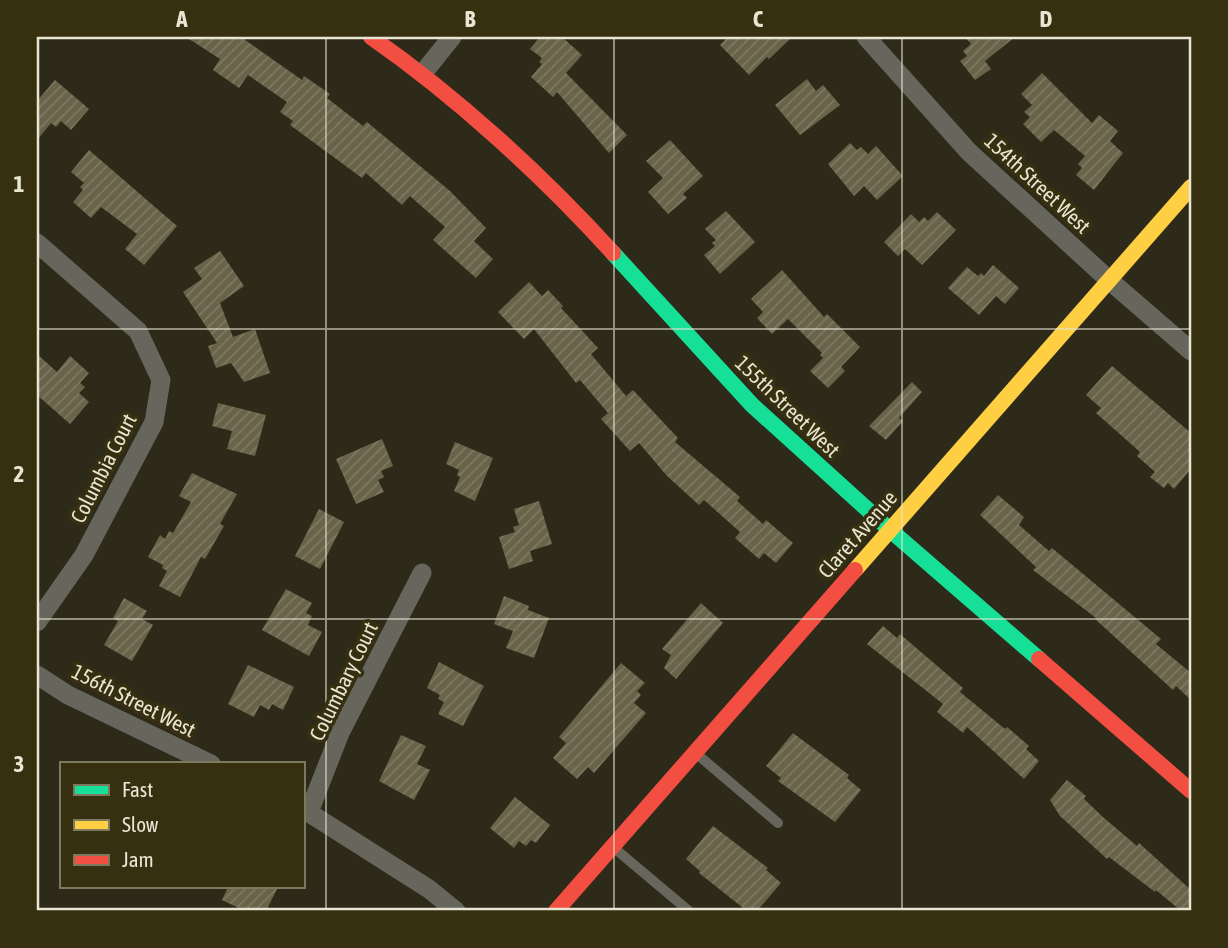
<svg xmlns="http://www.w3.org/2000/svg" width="1228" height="948" viewBox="0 0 1228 948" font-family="'Asap Condensed',sans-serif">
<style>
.building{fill:url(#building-hatch)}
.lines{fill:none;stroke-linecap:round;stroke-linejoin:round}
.lane{stroke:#66665d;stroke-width:10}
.street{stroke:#66665d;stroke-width:19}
.fast{stroke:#16e098;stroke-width:16}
.slow{stroke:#ffcf43;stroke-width:16}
.jam{stroke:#f24e42;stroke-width:16}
.grid{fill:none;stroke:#e8e6d3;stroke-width:2;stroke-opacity:0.55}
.labels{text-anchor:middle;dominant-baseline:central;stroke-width:7;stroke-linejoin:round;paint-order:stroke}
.street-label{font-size:21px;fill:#e8e6d3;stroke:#363011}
.neatline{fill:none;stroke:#e8e6d3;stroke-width:2.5}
.grid-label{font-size:23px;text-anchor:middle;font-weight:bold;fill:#e8e6d3}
</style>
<defs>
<pattern id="building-hatch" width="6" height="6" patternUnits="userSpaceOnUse" patternTransform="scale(1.75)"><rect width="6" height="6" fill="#686349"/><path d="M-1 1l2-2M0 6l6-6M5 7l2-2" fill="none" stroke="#7e7962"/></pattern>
</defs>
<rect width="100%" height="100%" fill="#2e2a19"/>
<path class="building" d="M186 37H241L302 80 304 76 330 94 327 98 363 126 367 122 450 191 486 228 474 241 493 259 476 278 433 240 445 227 410 196 402 205 366 173 362 178 290 125 293 121 280 112 287 102 248 75 239 88 213 70 220 59Z
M540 37H562L582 55 566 73 627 135 609 153 557 92 553 97 531 77 542 64 539 62 542 58 530 49Z
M728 37H792L769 59 767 57 749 75 720 45Z
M965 37H1015L985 61 991 69 975 80 960 61 967 56 963 51 971 44Z
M1042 73 1092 123 1099 115 1118 131 1110 141 1123 153 1094 190 1076 175 1082 168 1078 164 1085 156 1054 130 1041 142 1023 124 1030 117 1024 112 1032 105 1021 94Z
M807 79 816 91 823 85 840 105 800 135 775 105Z
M55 80 89 109 71 130 61 121 56 127 51 123 37 140V101Z
M670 140 703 176 683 194 687 198 668 214 648 192 663 178 646 161Z
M850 143 857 150 861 147 868 154 876 146 903 176 877 200 864 186 854 196 828 164Z
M89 150 177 226 144 265 125 249 137 234 101 207 91 218 73 202 83 190 80 187 84 183 71 172Z
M726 211 755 242 720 274 704 255 715 246 712 243 716 240 705 229Z
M937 212 956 230 922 265 905 249 898 256 884 242 911 214 919 222 924 217 928 221Z
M220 251 244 286 220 303 233 337 255 329 270 373 244 382 231 363 216 368 208 346 217 343 183 292 202 279 194 268Z
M993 265 1019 288 1005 304 996 296 979 315 948 288 967 267 978 276 981 273 984 276Z
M782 270 824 317 827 314 860 347 841 367 845 371 828 388 810 371 823 358 820 355 822 353 788 319 772 334 757 318 763 312 751 299Z
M529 282 542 296 548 290 563 306 561 308 598 348 591 354 626 396 633 390 678 438 675 442 740 497 737 501 763 524 766 520 793 543 776 563 764 553 759 559 735 538 740 532 704 500 699 505 667 476 639 443 630 451 601 419 608 413 580 380 576 383 534 329 524 339 498 312Z
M37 354 57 372 70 356 89 373 80 383 85 387 79 393 89 402 70 424 37 395Z
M1112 366 1191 433V469L1174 489 1168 483 1164 488 1150 477 1155 472 1137 456 1140 452 1096 413 1101 408 1086 395Z
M912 382 922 392 899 418 903 421 886 440 869 426Z
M218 403 266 415 255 456 227 449 232 431 212 426Z
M382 439 393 466 381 471 384 477 378 480 384 492 356 504 336 459Z
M455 442 493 458 475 501 454 491 460 477 457 475 459 470 446 464Z
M192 473 237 494 220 524 224 526 205 559 201 557 180 597 159 586 167 571 162 568 163 565 148 557 160 535 165 539 169 531 173 533 191 502 179 496Z
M998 495 1024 517 1019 525 1049 551 1052 548 1161 639 1156 644 1191 673V700L1176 686 1173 690 1095 619 1096 618 1033 570 1036 567 980 515Z
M539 501 552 544 530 551 533 561 509 569 499 537 515 532 513 527 519 525 514 509Z
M319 509 344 522 320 569 295 556Z
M286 589 312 603 306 613 312 616 308 625 322 632 309 656 262 630Z
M504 596 529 606 528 610 549 618 534 658 506 648 513 631 494 624Z
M124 598 147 611 142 619 153 625 132 661 104 645 118 621 113 618Z
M701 603 723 623 676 679 664 668 671 655 662 649Z
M883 626 897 638 900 634 963 688 960 692 1005 729 1007 727 1029 746 1026 749 1039 761 1024 779 967 727 963 733 937 712 943 704 867 644Z
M439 662 484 686 463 726 438 714 444 702 438 699 440 695 427 688Z
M621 663 645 683 637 691 641 695 634 703 646 713 594 773 588 767 577 779 553 758 566 743 559 737Z
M248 665 294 687 283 710 272 704 269 710 260 705 254 717 228 704Z
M793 733 849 775 847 778 861 790 835 822 778 781 781 778 766 766Z
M401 735 426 746 417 764 430 770 414 800 379 781Z
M1067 780 1086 796 1084 799 1104 818 1137 846 1139 843 1191 890V911H1181L1156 890 1155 892 1109 857 1107 859 1060 816 1050 800Z
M515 797 550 825 536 843 531 840 526 846 519 841 514 848 490 828Z
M713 826 768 868 766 870 781 883 757 911H747L699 873 700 871 686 859Z
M228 887H278L266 911H245L222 900Z"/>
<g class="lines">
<path class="lane" d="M698 755 778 823
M613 847 689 911"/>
<path class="street" d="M866 37 969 152 1109 280 1191 351
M423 73 452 37
M37 243 138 331 161 380 154 422 84 555 37 622
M37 675 68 695 211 764
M303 809 429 889 456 911
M309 812 340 733 422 573"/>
<path class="fast" d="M613 253 752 405 889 529 1039 659"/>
<path class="slow" d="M855 570 1191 187"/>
<path class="jam" d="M371 37C457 97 542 175 613 253
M1039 659 1191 791
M556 911 855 570"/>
</g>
<path class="grid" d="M326 37V911M614 37V911M902 37V911M37 329H1191M37 619H1191"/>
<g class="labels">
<g class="street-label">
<text transform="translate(1038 183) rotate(43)">154th Street West</text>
<text transform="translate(788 406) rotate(44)">155th Street West</text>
<text transform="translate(103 468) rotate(-63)">Columbia Court</text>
<text transform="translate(857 534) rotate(-49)">Claret Avenue</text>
<text transform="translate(343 681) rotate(-64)">Columbary Court</text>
<text transform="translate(134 700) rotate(27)">156th Street West</text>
</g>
</g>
<rect width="1228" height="948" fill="none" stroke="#363011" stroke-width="77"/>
<rect x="60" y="762" width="245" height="126" fill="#363011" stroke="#7d795f" stroke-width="2"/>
<rect x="74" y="785" width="35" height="10" fill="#16e098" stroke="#7d795f" stroke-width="2"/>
<text x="122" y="797" font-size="21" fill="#e8e6d3">Fast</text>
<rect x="74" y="820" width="35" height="10" fill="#ffcf43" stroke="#7d795f" stroke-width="2"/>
<text x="122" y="832" font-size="21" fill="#e8e6d3">Slow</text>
<rect x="74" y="855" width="35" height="10" fill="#f24e42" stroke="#7d795f" stroke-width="2"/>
<text x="122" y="867" font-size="21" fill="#e8e6d3">Jam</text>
<rect x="38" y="38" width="1152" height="871" class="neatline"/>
<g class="grid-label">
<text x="182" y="27">A</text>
<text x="470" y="27">B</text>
<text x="758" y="27">C</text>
<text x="1046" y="27">D</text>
<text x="19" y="192">1</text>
<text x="19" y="482">2</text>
<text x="19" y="772">3</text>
</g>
</svg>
